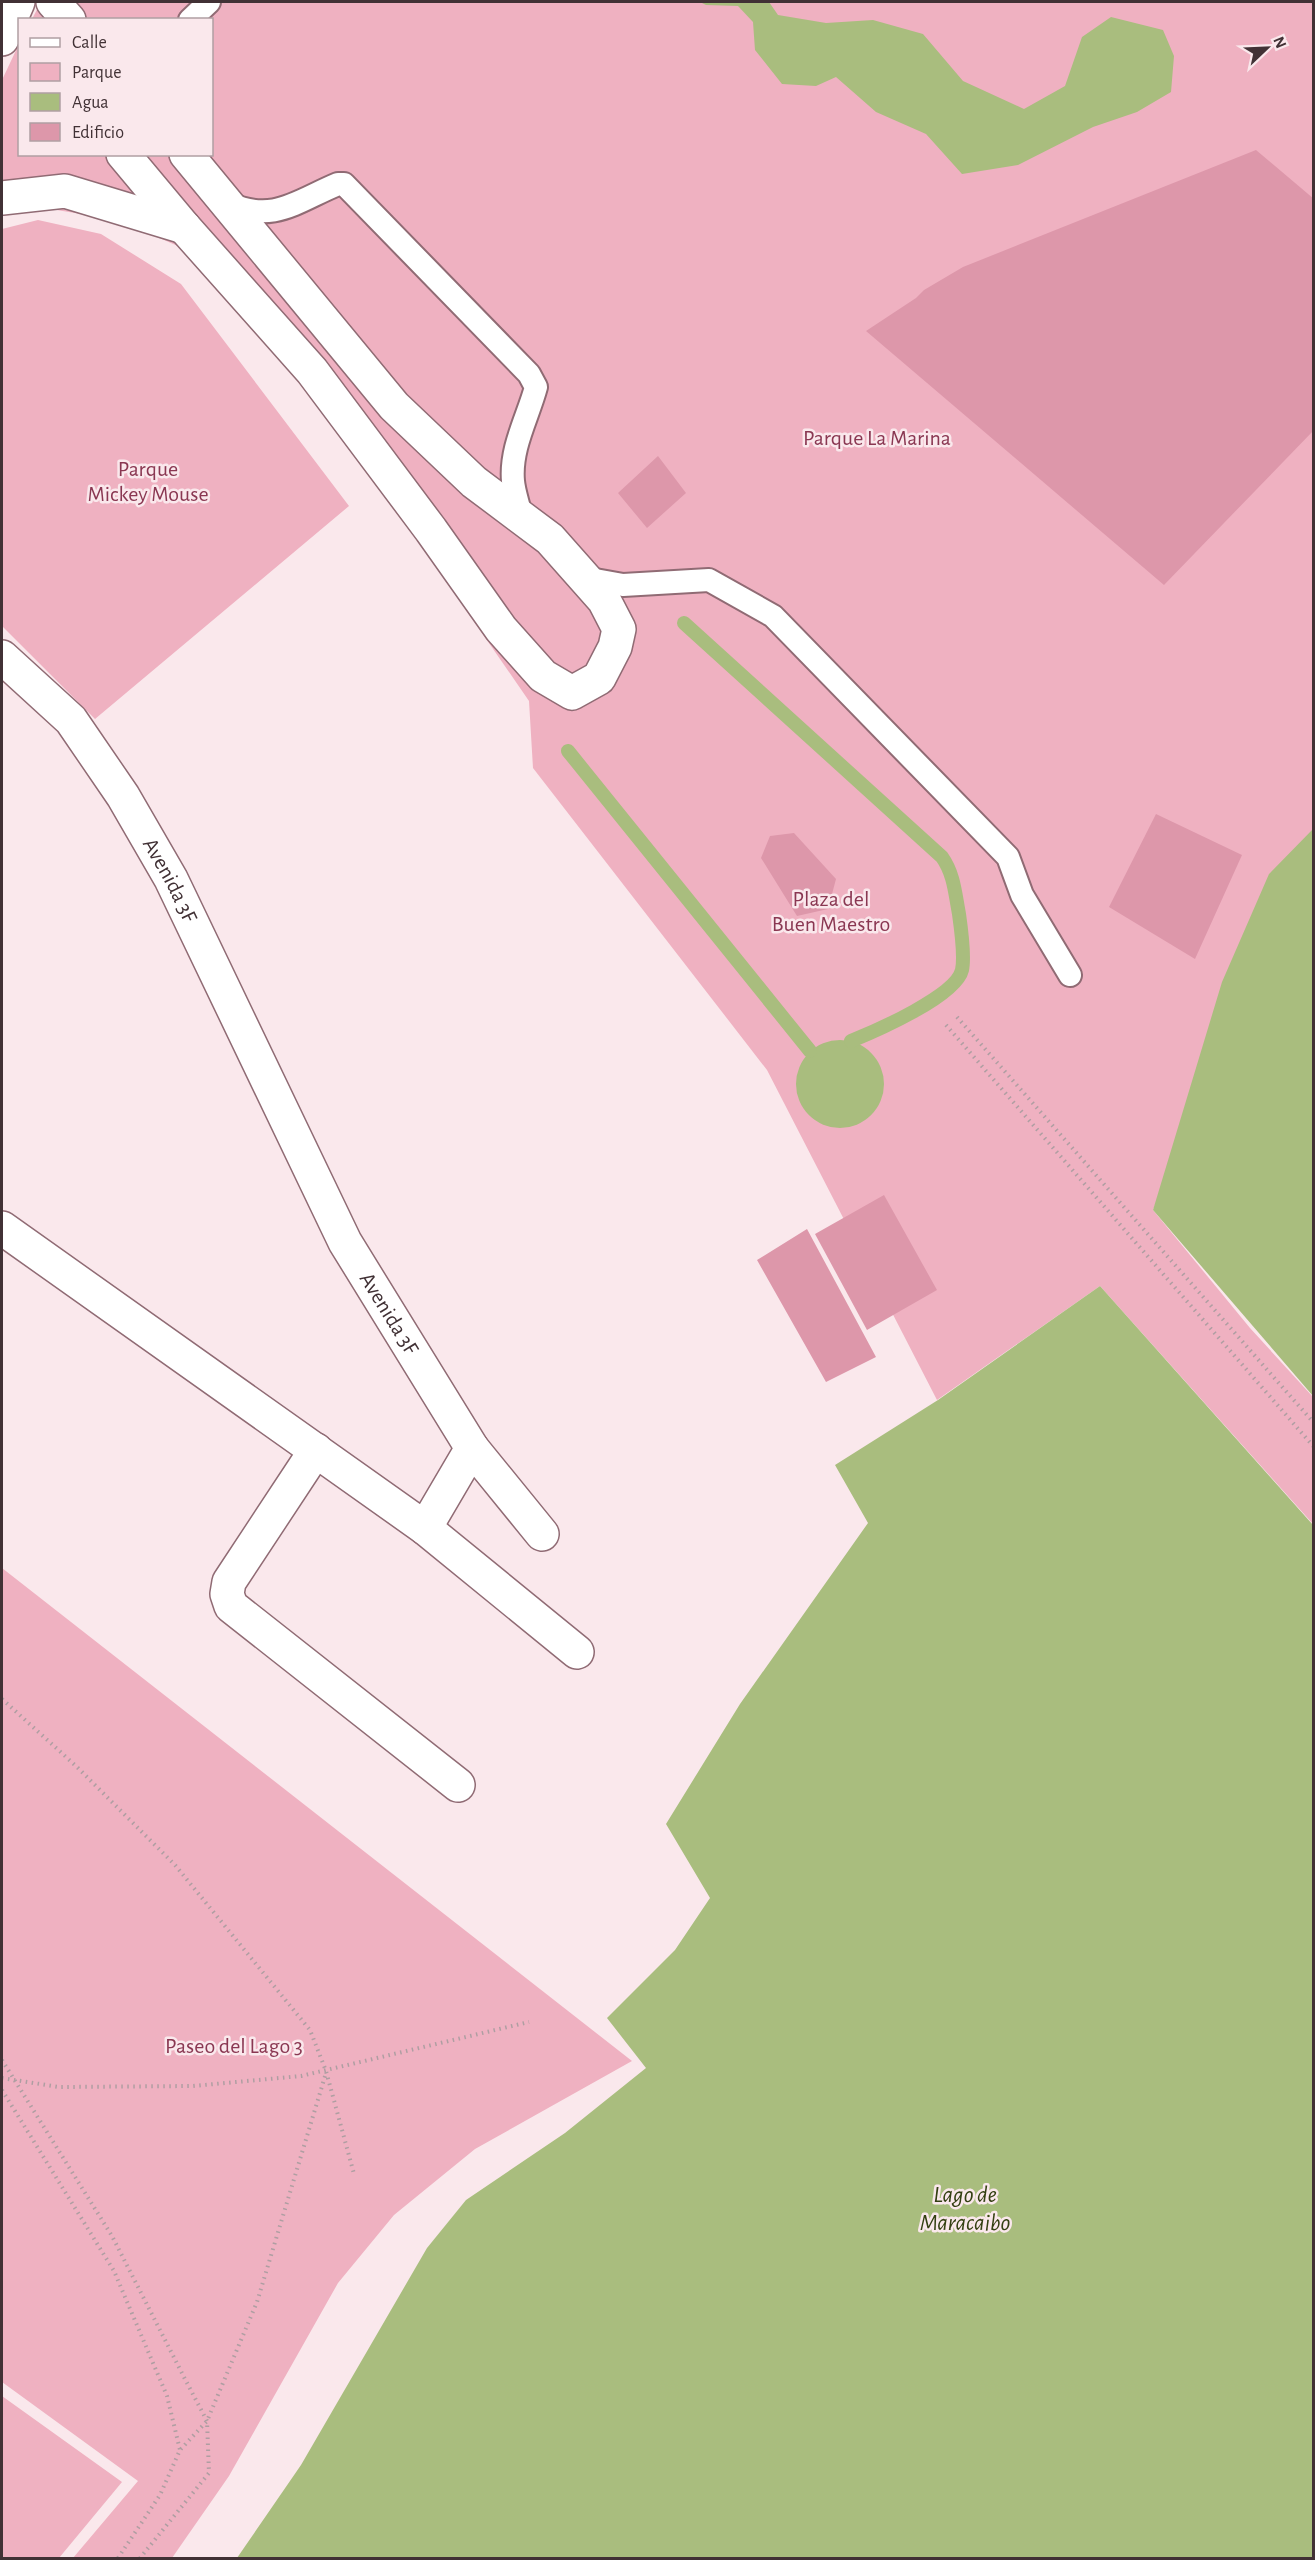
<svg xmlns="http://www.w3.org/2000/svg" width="1315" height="2560" viewBox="0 0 1315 2560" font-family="'Alegreya Sans',sans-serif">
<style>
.green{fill:#efb1c1}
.water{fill:#a9bd7e}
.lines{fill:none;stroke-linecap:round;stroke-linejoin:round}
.stream{stroke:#a9bd7e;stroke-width:14}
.building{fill:#dd97aa}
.service-casing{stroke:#906b74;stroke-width:26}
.minor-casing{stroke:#906b74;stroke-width:36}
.secondary-casing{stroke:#906b74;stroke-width:36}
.path{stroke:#af9ea2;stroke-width:4;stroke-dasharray:1.5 4.5;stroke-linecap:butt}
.service{stroke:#fff;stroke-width:22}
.minor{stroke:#fff;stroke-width:33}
.secondary{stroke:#fff;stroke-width:33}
.labels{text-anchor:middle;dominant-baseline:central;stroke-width:5;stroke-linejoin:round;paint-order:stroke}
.park-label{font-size:22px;fill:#8a3752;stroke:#fae8ec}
.street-label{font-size:22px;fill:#413135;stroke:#fae8ec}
.water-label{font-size:24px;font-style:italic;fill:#344012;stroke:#fae8ec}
</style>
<rect width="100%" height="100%" fill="#fae8ec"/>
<path class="green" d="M41 2H1313V829L1153 1210 1250 1328 1313 1397V1524L1100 1286 937 1400 767 1070 533 768 529 701 406 523 282 359 187 250 118 220 26 205 2 204V80L19 44 20 154H212V20L32 19Z
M38 220 101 234 181 284 349 506 95 719 2 626V229Z
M2 1568 632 2061 475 2149 394 2215 338 2283 229 2476 172 2558H73L138 2481 2 2382Z
M2 2396 122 2482 59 2558H2Z"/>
<path class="water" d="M700 2H769L778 15 826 23 873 20 923 34 963 81 1024 109 1065 86 1082 37 1111 17 1163 30 1174 56 1171 92 1137 112 1093 127 1018 165 962 174 926 134 876 112 836 77 816 86 782 84 755 50 753 22 738 6 706 5Z
M1313 829V1396L1153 1210 1222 982 1269 874Z
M796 1084a44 44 0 1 1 88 0a44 44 0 1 1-88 0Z
M1100 1286 1313 1525V2558H237L301 2465 427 2248 466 2200 565 2133 646 2068 607 2018 675 1950 710 1898 666 1824 740 1704 868 1523 835 1465 938 1400Z"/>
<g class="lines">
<path class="stream" d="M684 623 942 857C954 874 955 893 959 914 961 928 965 956 962 970 956 996 876 1031 851 1041
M568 751 810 1051"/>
</g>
<path class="building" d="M1256 150 1314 199V430L1164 585 866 331 916 298 924 290 963 267Z
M658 456 686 493 647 528 618 493Z
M1156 814 1242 855 1195 959 1109 907Z
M794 833 836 879 828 909 797 916 761 858 770 836Z
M884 1195 937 1290 867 1330 815 1234Z
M807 1229 876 1357 826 1382 757 1260Z"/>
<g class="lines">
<g class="service-casing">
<path id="service" d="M190 20 209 2
M228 203C273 224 297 201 338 184H344L529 374 536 387C528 417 510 448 513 481 514 493 519 505 521 517
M584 578 623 585 709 580 773 616 1008 857 1022 895 1070 975"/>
</g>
<g class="minor-casing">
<g id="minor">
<path d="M53 2 69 20"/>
<path d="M123 154 184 227 312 371 431 530 501 629 543 676 572 693 599 678 615 647 619 629 604 600 550 539 474 482 394 406 186 154"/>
<path id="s1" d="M2 657 71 720 123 796 171 879 345 1242 472 1448 425 1528 2 1228"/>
<path d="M472 1448 542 1534"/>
<path d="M316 1450 229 1582 227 1594 231 1606 458 1785"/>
<path d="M425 1528 577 1652"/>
</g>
</g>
<g class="secondary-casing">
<path id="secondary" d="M2 39 18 2
M2 198 65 191 184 227"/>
</g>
<path class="path" d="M957 1017 1314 1423
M946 1025 1314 1447
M2 1699 76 1766 175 1865 310 2030 326 2071 354 2174
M2 2060 112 2236 186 2381 207 2421 209 2473 140 2558
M2 2078 59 2087 193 2086 301 2076 529 2022
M2 2090 114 2271 167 2396 180 2450
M118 2558 160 2495 180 2450 207 2421 257 2302 326 2073"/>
<use href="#service" class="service"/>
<use href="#minor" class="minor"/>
<use href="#secondary" class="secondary"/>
</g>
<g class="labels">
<g class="park-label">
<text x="877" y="438">Parque La Marina</text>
<text x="148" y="469">Parque<tspan x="148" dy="25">Mickey Mouse</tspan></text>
<text x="831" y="899">Plaza del<tspan x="831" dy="25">Buen Maestro</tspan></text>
<text x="234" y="2046">Paseo del Lago 3</text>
</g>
<g class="street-label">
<text stroke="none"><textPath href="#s1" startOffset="282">Avenida 3F</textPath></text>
<text stroke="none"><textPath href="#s1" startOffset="768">Avenida 3F</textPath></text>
</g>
<g class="water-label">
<text x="965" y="2195">Lago de<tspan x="965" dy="28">Maracaibo</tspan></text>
</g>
</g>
<rect width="1315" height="2560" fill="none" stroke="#413135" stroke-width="6"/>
<rect x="18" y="18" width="195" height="138" fill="#fae8ec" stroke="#b09fa3" stroke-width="1.5"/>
<rect x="30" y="38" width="30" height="9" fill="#ffffff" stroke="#b09fa3" stroke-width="1.5"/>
<text x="72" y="48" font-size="18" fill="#413135">Calle</text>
<rect x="30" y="63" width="30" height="18" fill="#efb1c1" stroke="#b09fa3" stroke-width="1.5"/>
<text x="72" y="78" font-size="18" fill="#413135">Parque</text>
<rect x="30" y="93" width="30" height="18" fill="#a9bd7e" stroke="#b09fa3" stroke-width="1.5"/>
<text x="72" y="108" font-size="18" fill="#413135">Agua</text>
<rect x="30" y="123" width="30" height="18" fill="#dd97aa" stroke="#b09fa3" stroke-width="1.5"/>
<text x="72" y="138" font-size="18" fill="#413135">Edificio</text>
<g transform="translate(1267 48) rotate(67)" stroke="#fae8ec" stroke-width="4.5" paint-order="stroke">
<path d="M0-4.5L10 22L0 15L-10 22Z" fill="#413135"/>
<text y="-9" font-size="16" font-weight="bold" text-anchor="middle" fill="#413135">N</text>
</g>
</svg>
